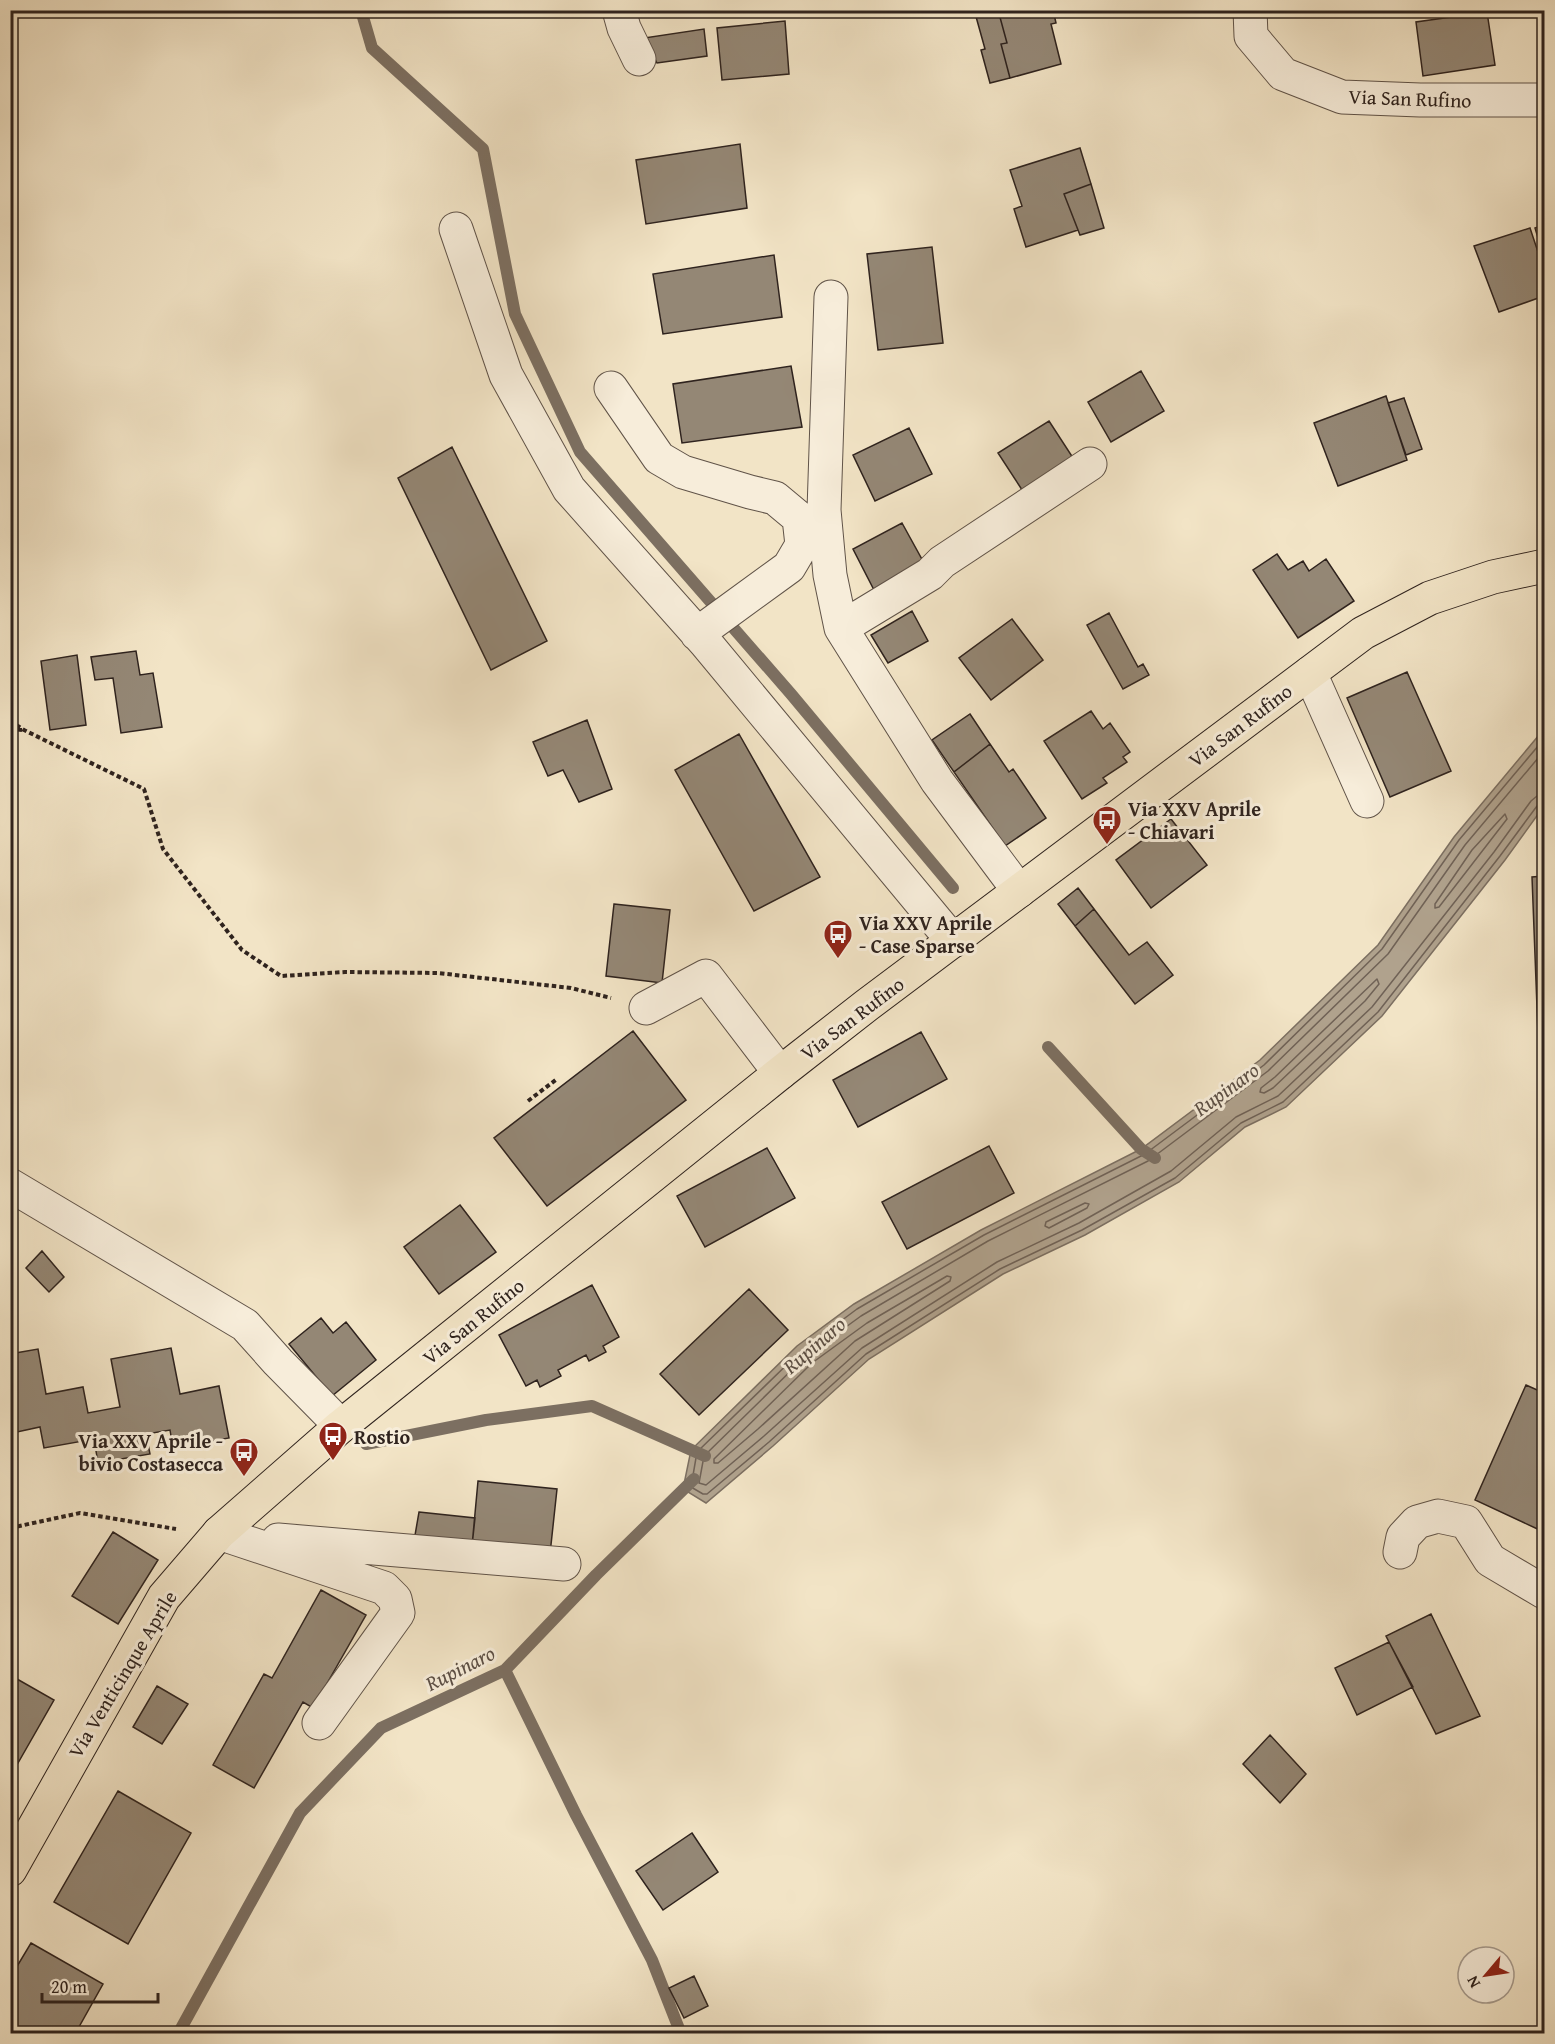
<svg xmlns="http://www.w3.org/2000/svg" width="1555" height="2044" viewBox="0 0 1555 2044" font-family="'Gentium Book Plus',serif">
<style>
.water{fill:#b0a28d;stroke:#7c6f61;stroke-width:1.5}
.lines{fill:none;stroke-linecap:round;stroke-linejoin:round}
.shore{stroke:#706256;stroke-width:1.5}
.stream{stroke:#7c6f61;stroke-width:12}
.building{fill:#948775;stroke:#2f231e;stroke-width:1.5}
.minor-casing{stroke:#605348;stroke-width:35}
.major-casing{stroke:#2f231e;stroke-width:35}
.path{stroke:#2f231e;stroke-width:4;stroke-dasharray:4.5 3;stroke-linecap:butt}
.minor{stroke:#f7edda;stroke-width:33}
.major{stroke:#f2e4c6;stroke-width:33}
.labels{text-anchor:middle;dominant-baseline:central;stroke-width:6;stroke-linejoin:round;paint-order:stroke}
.street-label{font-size:20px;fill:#2f231e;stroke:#f7edda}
.poi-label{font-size:20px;font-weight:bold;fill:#2f231e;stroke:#f7edda;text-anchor:start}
.water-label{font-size:21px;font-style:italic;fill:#5c4f45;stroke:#f7edda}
</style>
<rect width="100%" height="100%" fill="#f2e4c6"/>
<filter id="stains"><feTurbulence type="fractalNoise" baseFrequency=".00333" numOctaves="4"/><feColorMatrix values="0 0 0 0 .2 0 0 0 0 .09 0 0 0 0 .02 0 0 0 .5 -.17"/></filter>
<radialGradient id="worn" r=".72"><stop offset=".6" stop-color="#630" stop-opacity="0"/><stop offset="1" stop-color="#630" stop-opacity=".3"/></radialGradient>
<path class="water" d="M1544 729V806L1505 860 1382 1016 1286 1107 1245 1127 1179 1182 1085 1235 1003 1274 869 1359 773 1446 706 1503 683 1489 691 1450 797 1346 854 1304 981 1230 1141 1149 1260 1060 1378 945 1454 837Z"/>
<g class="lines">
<path class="shore" d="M1544 739 1459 840 1382 949 1264 1065 1145 1154 984 1235 857 1309 802 1350 697 1452 691 1487 703 1494H707L769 1442 866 1354 1000 1269 1082 1230 1175 1178 1241 1123 1283 1102 1378 1012 1500 856 1537 806 1544 803
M1544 751 1465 845 1388 954 1268 1071 1148 1161 988 1241 861 1316 806 1356 704 1456 699 1483 706 1485 764 1436 862 1348 997 1262 1079 1223 1171 1171 1236 1117 1278 1096 1372 1007 1494 852 1531 801 1537 796 1544 795
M1505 814 1507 819 1439 907 1435 908V904L1472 850Z
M1377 979 1379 984 1365 1001 1273 1088 1264 1093 1260 1092 1261 1088 1275 1077Z
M1085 1203 1089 1204 1087 1208 1049 1228 1045 1226 1046 1222Z
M947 1276 951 1277 950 1281 855 1341 758 1429 718 1463H714V1459L812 1363 867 1323Z"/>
<path class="stream" d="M361 10 372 48 483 149 515 314 580 452 791 694 953 888
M1048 1047 1141 1149 1155 1158
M366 1444 486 1420 592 1406 705 1456
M505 1670 576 1815 652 1960 681 2034
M178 2034 300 1813 381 1728 505 1670 596 1575 694 1479"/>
</g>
<path class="building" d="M980 10H998L1007 43 1001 44 1010 78 990 83 981 50 985 49 975 13Z
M998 10H1053L1056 23 1051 24 1061 64 1010 78 1001 44 1007 43Z
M1487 12 1495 65 1423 76 1416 22Z
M785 21 789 74 722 80 717 28Z
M704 29 707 56 657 63 644 38Z
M740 144 747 208 646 224 636 160Z
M1080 148 1091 184 1064 194 1078 230 1026 247 1014 209 1022 206 1010 170Z
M1091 184 1104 228 1080 235 1064 194Z
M1544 225V258L1535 228Z
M1530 228 1544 270V296L1499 312 1474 246Z
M932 247 943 343 878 350 867 254Z
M774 255 782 317 663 334 653 274Z
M791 366 802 427 682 443 673 384Z
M1141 371 1164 411 1111 442 1088 402Z
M1386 396 1407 460 1338 486 1314 423Z
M1404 398 1422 449 1406 455 1388 403Z
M1049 421 1077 464 1026 496 998 453Z
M909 428 932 474 875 501 853 455Z
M452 447 547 641 491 670 398 478Z
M1544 473V509L1539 474Z
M902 523 924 563 874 590 853 549Z
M1277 554 1288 570 1303 561 1309 571 1326 559 1354 601 1298 638 1253 570Z
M912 611 928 641 888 663 871 635Z
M1109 613 1138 667 1143 664 1149 675 1123 689 1087 625Z
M1012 619 1043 660 991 700 959 658Z
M136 651 140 675 153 673 162 727 121 733 113 678 95 680 91 657Z
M77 655 86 725 50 730 41 661Z
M1407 672 1451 771 1390 797 1347 698Z
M1091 711 1103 729 1110 723 1130 752 1123 757 1127 762 1103 778 1107 783 1082 799 1044 741Z
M970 714 990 744 954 772 932 740Z
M587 720 612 789 579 802 563 770 548 776 533 742Z
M739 734 820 877 754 911 675 770Z
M990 744 1009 772 1013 769 1046 818 1005 846 954 772Z
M1171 819 1207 865 1151 908 1116 860Z
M1544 876V1086H1540L1532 877Z
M1078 888 1094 909 1075 926 1058 904Z
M614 904 670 910 662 983 606 976Z
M1094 909 1129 955 1147 942 1173 975 1135 1004 1075 926Z
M633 1031 686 1100 547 1206 494 1138Z
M921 1032 947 1079 858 1127 833 1080Z
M989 1146 1014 1193 907 1249 882 1202Z
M767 1148 795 1198 705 1247 677 1196Z
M460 1205 496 1252 439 1294 404 1247Z
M42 1251 64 1277 49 1292 26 1268Z
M592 1285 619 1337 603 1346 606 1352 589 1361 586 1355 558 1370 561 1376 540 1387 537 1380 526 1386 499 1335Z
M749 1289 788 1330 699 1415 660 1374Z
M321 1318 333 1333 346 1322 376 1360 332 1396 289 1344Z
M171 1348 180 1394 219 1386 229 1438 173 1448 170 1430 146 1434 150 1454 98 1463 94 1439 44 1448 40 1427 12 1433 17 1458 10 1460V1354L38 1349 46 1394 83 1387 88 1413 120 1407 111 1359Z
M1526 1385 1544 1393V1532L1475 1500Z
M478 1481 557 1489 550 1554 472 1546Z
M419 1512 475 1518 472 1546 414 1541Z
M113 1532 158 1560 118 1624 72 1596Z
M321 1590 366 1615 313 1708 303 1702 254 1788 213 1765 264 1674 272 1678Z
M1431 1614 1480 1716 1436 1734 1386 1636Z
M1389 1642 1413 1687 1357 1715 1335 1668Z
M10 1675 54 1700 10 1777Z
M157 1686 188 1704 162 1744 133 1727Z
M1270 1735 1306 1774 1280 1803 1243 1764Z
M118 1791 191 1833 128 1944 54 1902Z
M692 1833 718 1872 663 1910 636 1871Z
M31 1943 103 1984 75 2034H10V1978Z
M694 1976 708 2006 684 2018 669 1988Z"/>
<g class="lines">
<g class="minor-casing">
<path id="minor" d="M619 10 624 28 639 59
M1250 10 1251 36 1283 74 1342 97 1420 100H1544
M456 229 506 375 569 489 705 642 953 941
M831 297 824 510 830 575 841 628 937 781 1019 891
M611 388 659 458 683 472 750 492 775 498 799 518 802 545 789 567 697 634
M841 628 930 574 942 562 1090 464
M1310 673 1367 801
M646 1008 706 976 780 1073
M10 1185 245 1325 278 1362 341 1426
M219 1533 384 1588 395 1599 398 1613 319 1723
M278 1540 564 1564
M1400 1552 1403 1537 1417 1522 1438 1516 1466 1522 1490 1560 1544 1592"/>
</g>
<g class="major-casing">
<path id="major" d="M10 1870 164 1597 219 1533 341 1426 780 1073 867 1005 1363 633 1430 598 1493 577 1544 566"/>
</g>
<path class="path" d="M10 721 24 730 144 789 163 849 242 950 281 976 345 972 438 973 571 988 611 998
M10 729 23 730
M528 1101 557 1079
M10 1528 80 1513 176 1529"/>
<use href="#minor" class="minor"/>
<use href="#major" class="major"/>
</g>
<defs>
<g id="bus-pin" transform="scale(1.5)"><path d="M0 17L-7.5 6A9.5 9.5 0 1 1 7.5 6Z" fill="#8f2418" stroke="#f7edda"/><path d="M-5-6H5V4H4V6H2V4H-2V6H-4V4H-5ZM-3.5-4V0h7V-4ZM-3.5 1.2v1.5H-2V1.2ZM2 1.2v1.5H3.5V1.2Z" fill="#fff"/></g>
</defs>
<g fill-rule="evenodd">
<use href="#bus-pin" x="1107" y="820"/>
<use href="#bus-pin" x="838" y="934"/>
<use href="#bus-pin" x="333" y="1436"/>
<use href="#bus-pin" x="244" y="1452"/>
</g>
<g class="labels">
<g class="street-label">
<text transform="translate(1410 98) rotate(2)">Via San Rufino</text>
<text transform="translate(1240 725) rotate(-37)">Via San Rufino</text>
<text transform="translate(852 1018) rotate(-37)">Via San Rufino</text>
<text transform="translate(473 1321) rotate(-39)">Via San Rufino</text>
<text transform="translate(122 1674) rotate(-59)">Via Venticinque Aprile</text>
</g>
<g class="poi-label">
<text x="1128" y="808">Via XXV Aprile<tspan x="1128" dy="23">- Chiavari</tspan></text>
<text x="859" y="922">Via XXV Aprile<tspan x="859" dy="23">- Case Sparse</tspan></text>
<text x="354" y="1436">Rostio</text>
<text x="223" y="1440" text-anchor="end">Via XXV Aprile -<tspan x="223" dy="23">bivio Costasecca</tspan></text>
</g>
<g class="water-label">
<text transform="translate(1226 1089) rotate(-36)">Rupinaro</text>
<text transform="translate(814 1345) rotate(-41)">Rupinaro</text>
<text transform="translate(460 1668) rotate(-27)">Rupinaro</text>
</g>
</g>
<rect width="1555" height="2044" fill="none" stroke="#f2e4c6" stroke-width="36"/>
<rect x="12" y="12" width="1531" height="2020" fill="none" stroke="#2f231e" stroke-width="3"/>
<rect x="18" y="18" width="1519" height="2008" fill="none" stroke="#2f231e" stroke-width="1.5"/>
<g transform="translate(1486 1975) rotate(241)"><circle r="28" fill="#f7edda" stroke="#a79c8f" stroke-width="1.5"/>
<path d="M0-4.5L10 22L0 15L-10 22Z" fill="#8f2418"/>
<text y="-9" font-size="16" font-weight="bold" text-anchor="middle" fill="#2f231e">N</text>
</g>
<path d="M42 1993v9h116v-9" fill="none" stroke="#2f231e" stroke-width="3"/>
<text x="51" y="1993" font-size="18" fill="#2f231e" stroke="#f7edda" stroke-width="4.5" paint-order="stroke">20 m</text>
<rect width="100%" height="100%" filter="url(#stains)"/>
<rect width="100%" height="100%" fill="url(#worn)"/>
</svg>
